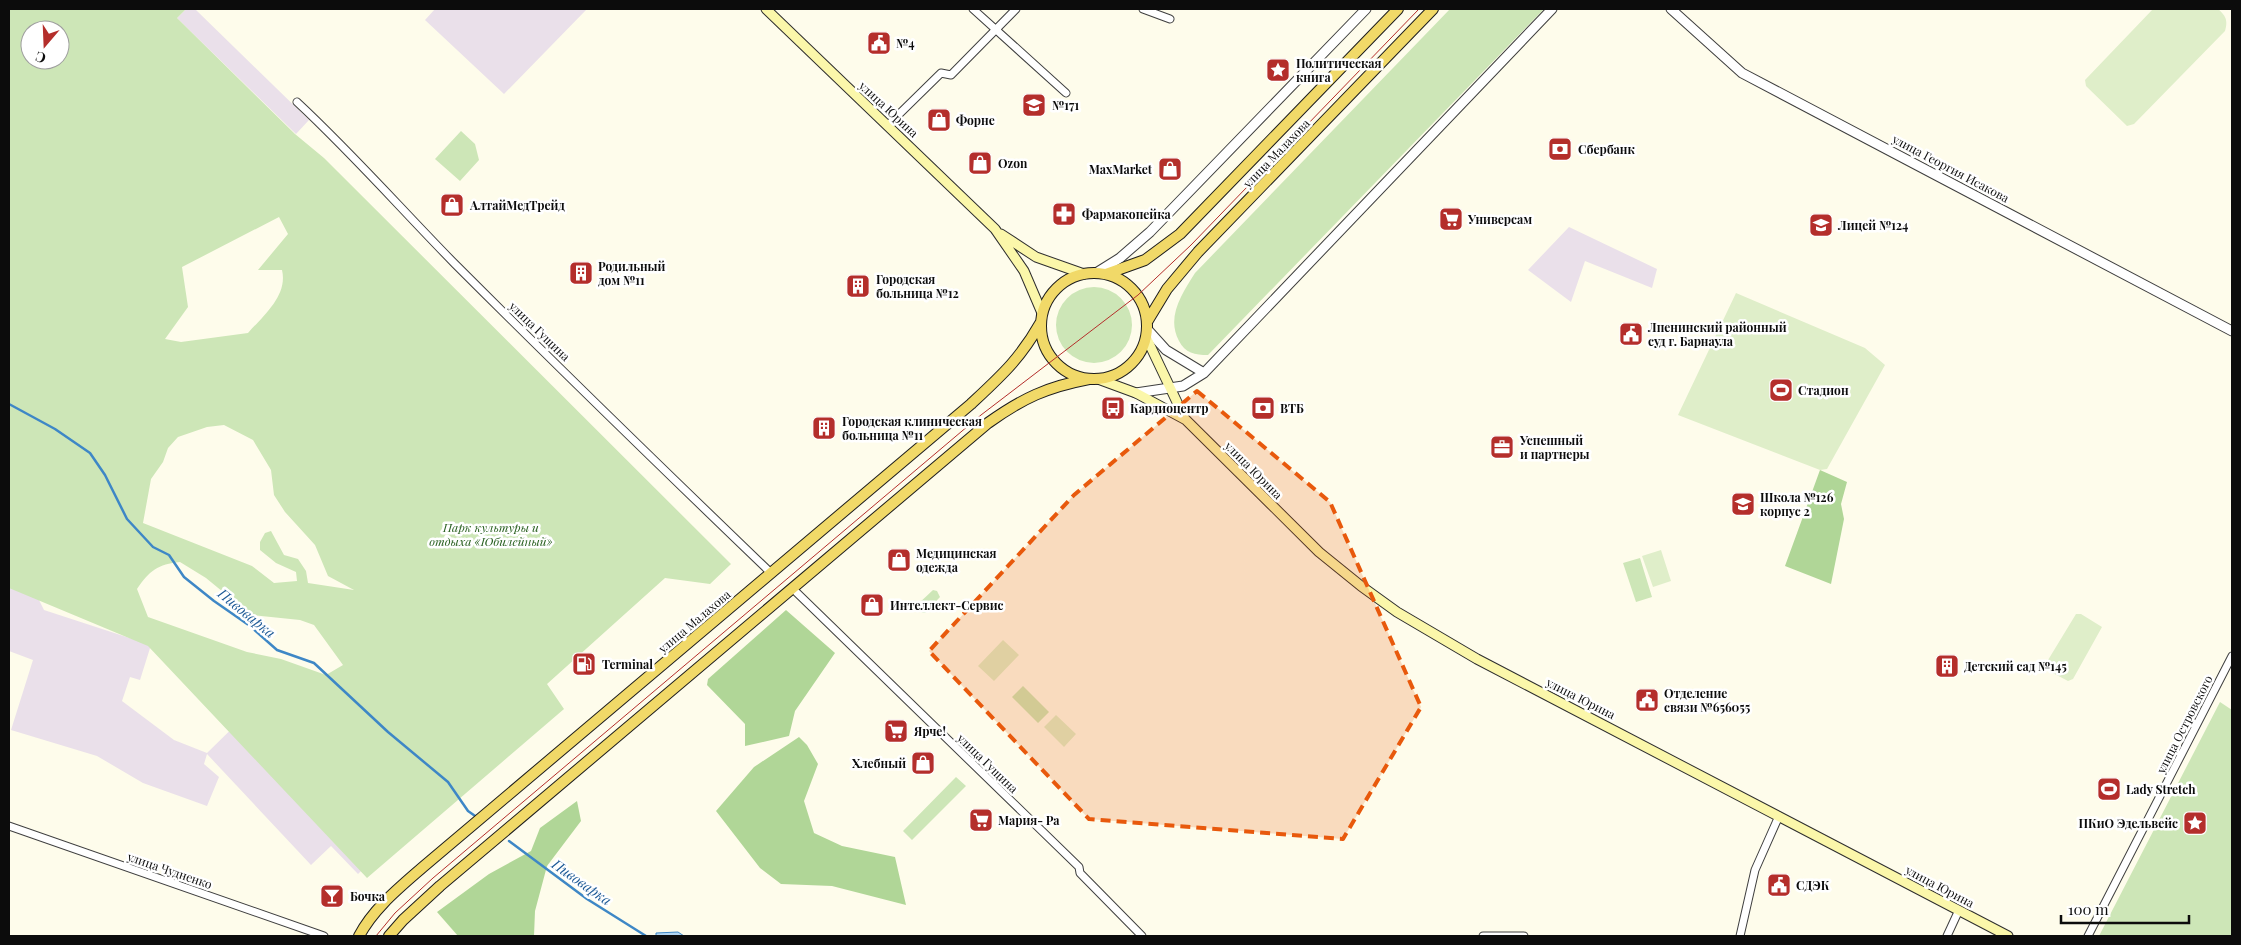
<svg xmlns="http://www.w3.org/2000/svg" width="2241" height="945" viewBox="0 0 2241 945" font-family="'Playfair Display',serif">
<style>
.industrial{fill:#eae0ea}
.green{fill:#cde6b7;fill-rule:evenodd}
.forest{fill:#b0d697}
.pitch{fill:#dfeec9}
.water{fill:#b3d7f3;stroke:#3e87c6}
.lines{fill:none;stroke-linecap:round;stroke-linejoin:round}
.stream{stroke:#3e87c6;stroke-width:2.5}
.minor-casing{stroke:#3f3f3f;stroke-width:9}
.tertiary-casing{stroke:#3f3f3f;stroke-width:11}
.secondary-casing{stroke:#2e2e2e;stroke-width:11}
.primary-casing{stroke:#1d1d1d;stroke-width:12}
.minor{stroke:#fff;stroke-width:7}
.tertiary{stroke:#fff;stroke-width:9}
.secondary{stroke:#fbf7aa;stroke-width:9}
.primary{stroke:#f1d968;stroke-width:10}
.tram{stroke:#b42e2b;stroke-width:1}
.marked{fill:#e8590c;fill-opacity:0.2;stroke:#e8590c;stroke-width:4;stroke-dasharray:10 6;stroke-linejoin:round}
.labels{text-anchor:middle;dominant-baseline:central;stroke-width:5;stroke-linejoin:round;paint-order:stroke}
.poi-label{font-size:12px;font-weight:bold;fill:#0c0c0c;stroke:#fff;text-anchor:start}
.street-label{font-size:12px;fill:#0c0c0c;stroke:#fff}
.park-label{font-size:12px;font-style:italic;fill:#296020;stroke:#fff}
.water-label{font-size:14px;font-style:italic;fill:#1c5996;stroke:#fff}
</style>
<rect width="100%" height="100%" fill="#fefceb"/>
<path class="industrial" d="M186 9H195L309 120 296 134 177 18Z
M435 9H587L504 94 425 20Z
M1569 227 1657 269 1652 288 1585 261 1571 302 1528 270Z
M9 569 26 574 44 610 151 645 140 680 130 677 122 701 174 740 207 753 263 698 383 850 358 874 331 846 311 865 207 754 204 764 219 777 207 806 143 783 97 756 11 730 33 660 9 651Z"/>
<path class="green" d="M9 9H186L177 18 295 134 324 158 731 564 710 584 665 578 547 684 564 709 367 878 148 646 9 588ZM30 30H60V60H30ZM279 217 288 234 258 270H282C288 295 264 315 248 333L181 342 165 339 188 307 182 267ZM224 425 253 440 271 470 274 495 285 512 315 545 328 576 354 590 308 583 306 571 298 559 284 555 271 531 265 533 260 542V550L276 563 296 572 297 581 274 583 252 566 143 523 151 479 163 462 168 448 178 437 207 427ZM180 562 206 578 251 615 300 620 314 625 343 665 326 675 281 659 247 652 148 617 137 589C149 571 158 564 180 562Z
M1450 9H1544L1208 355C1195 355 1185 353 1179 341 1166 317 1182 294 1195 273Z
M461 131 475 144 479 160 460 181 435 159Z
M1056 325a38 38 0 1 1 76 0a38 38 0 1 1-76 0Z
M1640 558 1652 597 1636 602 1623 563Z
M933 590 937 591 940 597 925 613 921 612 917 605Z
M1023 686 1049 712 1038 723 1012 697Z
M2220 702 2232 710V936H2099Z
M956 777 966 786 912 840 903 831Z"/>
<path class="forest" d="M1820 470 1847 482 1841 504 1844 519 1831 584 1785 566Z
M786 610 835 653 795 711 789 736 745 746V724L707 685 708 679Z
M799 737 807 745 818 764 804 801 814 833 842 846 895 857 906 905 832 886 781 884 760 868 716 811 754 767Z
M577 801 581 821 547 866 535 911 534 936H458L437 912 489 874 531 851 540 828Z"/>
<path class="pitch" d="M2153 9H2218C2226 16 2228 20 2225 31L2134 124 2127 126 2086 86 2085 80Z
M1736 293 1865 348 1885 365 1827 469 1820 470 1678 415Z
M1661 550 1671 581 1653 587 1642 556Z
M2076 614H2081L2102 627 2073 679 2068 681 2047 670 2045 665Z
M1003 640 1019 655 994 681 978 666Z
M1056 715 1076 734 1064 747 1044 727Z"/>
<path class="water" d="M678 932 684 936H656V933Z"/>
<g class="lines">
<path class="stream" d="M9 404 55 429 90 453 105 475 127 519 153 547 169 555 184 577 214 601 250 626 277 650 314 663 388 732 448 782 468 811 478 818
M509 841 587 899 646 936"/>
<g class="minor-casing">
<path id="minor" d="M973 9 1066 93
M1143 9 1170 19
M297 102C352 153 402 210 455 264 559 368 665 471 771 573
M888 125 941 73 951 75 1016 9
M792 588 1079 867 1080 873 1142 936
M9 826 324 936
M1483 936H1524
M1740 936 1755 870 1779 816
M1947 936 1959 910
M2088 936 2232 656"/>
</g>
<g class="tertiary-casing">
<path id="tertiary" d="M1671 9 1742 73 2232 331
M1096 273 1120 258 1150 232 1366 9
M1147 329 1166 350 1204 373
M1136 393 1183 386 1204 373 1552 9"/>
</g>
<g class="secondary-casing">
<path id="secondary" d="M766 9 995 229 1024 271 1042 313
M1001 234 1036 257 1084 274
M1146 337 1185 419
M1098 379 1136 393 1186 420 1319 552 1361 586 1397 612 1477 659 2008 936"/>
</g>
<g class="primary-casing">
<path id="primary" d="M1041 326a53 53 0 1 1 106 0a53 53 0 1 1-106 0Z
M1106 274 1145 260 1180 234 1398 9
M1147 322 1167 289 1198 252 1433 9
M359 936C374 908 399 888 423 867L971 404C1002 375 1020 359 1041 322
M389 936 403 920 440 886 988 423C1023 398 1047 387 1089 379"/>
</g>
<use href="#minor" class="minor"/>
<use href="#tertiary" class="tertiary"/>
<use href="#secondary" class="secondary"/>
<use href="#primary" class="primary"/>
<path class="tram" d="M376 936 395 913 433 878 981 415 1138 295 1191 245 1419 9"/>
</g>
<path class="marked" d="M1197 391 1330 502 1421 707 1343 839 1089 819 929 651 1074 495Z"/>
<defs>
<g id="civic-square" transform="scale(1.25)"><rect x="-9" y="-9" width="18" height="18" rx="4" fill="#b42e2b" stroke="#fff"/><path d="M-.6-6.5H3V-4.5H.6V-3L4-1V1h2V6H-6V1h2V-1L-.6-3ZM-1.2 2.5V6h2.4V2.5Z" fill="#fff"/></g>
<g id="sight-square" transform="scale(1.25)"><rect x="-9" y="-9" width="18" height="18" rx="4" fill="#b42e2b" stroke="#fff"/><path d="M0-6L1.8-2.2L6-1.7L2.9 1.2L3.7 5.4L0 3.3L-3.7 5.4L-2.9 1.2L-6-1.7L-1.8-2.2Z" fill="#fff"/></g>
<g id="school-square" transform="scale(1.25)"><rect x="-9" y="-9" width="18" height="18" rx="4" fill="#b42e2b" stroke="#fff"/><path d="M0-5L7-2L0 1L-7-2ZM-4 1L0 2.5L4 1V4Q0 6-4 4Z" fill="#fff"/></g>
<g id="shop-square" transform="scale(1.25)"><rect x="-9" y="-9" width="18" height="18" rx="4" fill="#b42e2b" stroke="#fff"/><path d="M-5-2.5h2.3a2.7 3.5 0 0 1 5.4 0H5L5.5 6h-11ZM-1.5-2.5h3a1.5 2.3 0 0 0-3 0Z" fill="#fff"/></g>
<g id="bank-square" transform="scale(1.25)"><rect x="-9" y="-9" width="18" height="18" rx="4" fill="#b42e2b" stroke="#fff"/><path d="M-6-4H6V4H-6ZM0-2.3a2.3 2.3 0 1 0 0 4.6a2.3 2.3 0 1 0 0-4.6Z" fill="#fff"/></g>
<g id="pharmacy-square" transform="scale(1.25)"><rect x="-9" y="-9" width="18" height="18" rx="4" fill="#b42e2b" stroke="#fff"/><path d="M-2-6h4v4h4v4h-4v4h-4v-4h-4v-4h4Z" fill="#fff"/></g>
<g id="supermarket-square" transform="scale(1.25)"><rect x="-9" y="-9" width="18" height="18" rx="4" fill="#b42e2b" stroke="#fff"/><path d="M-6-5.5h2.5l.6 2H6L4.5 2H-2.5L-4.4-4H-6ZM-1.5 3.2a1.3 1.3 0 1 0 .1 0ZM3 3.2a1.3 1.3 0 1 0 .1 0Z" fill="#fff"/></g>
<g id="building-square" transform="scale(1.25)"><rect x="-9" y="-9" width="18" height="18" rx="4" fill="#b42e2b" stroke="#fff"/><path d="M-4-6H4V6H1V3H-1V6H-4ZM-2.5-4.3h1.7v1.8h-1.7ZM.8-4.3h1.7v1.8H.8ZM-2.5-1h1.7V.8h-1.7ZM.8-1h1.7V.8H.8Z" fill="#fff"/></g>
<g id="stadium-square" transform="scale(1.25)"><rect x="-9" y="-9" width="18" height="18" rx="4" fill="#b42e2b" stroke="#fff"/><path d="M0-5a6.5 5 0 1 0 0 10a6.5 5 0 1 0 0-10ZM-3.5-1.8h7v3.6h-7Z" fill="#fff"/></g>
<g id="bus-square" transform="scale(1.25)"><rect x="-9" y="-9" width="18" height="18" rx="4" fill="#b42e2b" stroke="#fff"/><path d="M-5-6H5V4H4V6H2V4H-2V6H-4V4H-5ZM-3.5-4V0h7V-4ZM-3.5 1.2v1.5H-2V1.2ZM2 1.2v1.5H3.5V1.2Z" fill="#fff"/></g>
<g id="office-square" transform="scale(1.25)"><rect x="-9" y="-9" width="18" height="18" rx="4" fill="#b42e2b" stroke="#fff"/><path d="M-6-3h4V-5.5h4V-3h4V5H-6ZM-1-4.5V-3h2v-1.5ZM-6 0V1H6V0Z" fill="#fff"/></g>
<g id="fuel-square" transform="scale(1.25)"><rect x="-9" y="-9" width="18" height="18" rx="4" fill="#b42e2b" stroke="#fff"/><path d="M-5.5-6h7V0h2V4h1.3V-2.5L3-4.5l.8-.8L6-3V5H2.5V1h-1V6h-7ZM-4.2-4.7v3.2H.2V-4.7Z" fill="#fff"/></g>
<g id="bar-square" transform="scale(1.25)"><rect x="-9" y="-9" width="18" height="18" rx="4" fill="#b42e2b" stroke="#fff"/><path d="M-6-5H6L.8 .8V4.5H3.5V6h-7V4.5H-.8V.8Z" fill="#fff"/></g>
</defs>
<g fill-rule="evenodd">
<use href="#civic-square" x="879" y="43"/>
<use href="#sight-square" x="1278" y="70"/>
<use href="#school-square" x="1034" y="105"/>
<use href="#shop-square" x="939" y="120"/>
<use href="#bank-square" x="1560" y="149"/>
<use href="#shop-square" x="980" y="163"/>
<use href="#shop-square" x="1170" y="169"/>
<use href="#shop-square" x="452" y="205"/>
<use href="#pharmacy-square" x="1064" y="214"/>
<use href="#supermarket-square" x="1451" y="219"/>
<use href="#school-square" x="1821" y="225"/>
<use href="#building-square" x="581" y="273"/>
<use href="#building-square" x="858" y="286"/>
<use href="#civic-square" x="1631" y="334"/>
<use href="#stadium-square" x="1781" y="390"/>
<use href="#bus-square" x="1113" y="408"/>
<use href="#bank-square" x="1263" y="408"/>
<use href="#building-square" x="824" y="428"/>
<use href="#office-square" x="1502" y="447"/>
<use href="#school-square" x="1743" y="504"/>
<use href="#shop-square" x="899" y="560"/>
<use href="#shop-square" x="872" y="605"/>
<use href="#fuel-square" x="584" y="664"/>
<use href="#building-square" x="1947" y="666"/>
<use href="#civic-square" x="1647" y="700"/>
<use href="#supermarket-square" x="896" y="731"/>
<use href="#shop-square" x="923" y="763"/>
<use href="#stadium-square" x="2109" y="789"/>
<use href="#supermarket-square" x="981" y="820"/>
<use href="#sight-square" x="2195" y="823"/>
<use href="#civic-square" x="1779" y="885"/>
<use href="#bar-square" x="332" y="896"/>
</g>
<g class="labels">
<g class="poi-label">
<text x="896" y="43">№4</text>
<text x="1296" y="63">Политическая<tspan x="1296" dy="14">книга</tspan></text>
<text x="1052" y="105">№171</text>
<text x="956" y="120">Форне</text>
<text x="1578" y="149">Сбербанк</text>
<text x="998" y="163">Ozon</text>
<text x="1152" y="169" text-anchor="end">MaxMarket</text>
<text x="470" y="205">АлтайМедТрейд</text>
<text x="1082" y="214">Фармакопейка</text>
<text x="1468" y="219">Универсам</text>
<text x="1838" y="225">Лицей №124</text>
<text x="598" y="266">Родильный<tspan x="598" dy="14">дом №11</tspan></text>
<text x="876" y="279">Городская<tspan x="876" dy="14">больница №12</tspan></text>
<text x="1648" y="327">Лпенинский районный<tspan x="1648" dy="14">суд г. Барнаула</tspan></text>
<text x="1798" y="390">Стадион</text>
<text x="1130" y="408">Кардиоцентр</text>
<text x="1280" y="408">ВТБ</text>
<text x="842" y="421">Городская клиническая<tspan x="842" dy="14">больница №11</tspan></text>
<text x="1520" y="440">Успешный<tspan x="1520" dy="14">и партнеры</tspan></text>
<text x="1760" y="497">Школа №126<tspan x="1760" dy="14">корпус 2</tspan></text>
<text x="916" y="553">Медицинская<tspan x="916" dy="14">одежда</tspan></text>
<text x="890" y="605">Интеллект-Сервис</text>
<text x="602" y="664">Terminal</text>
<text x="1964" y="666">Детский сад №145</text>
<text x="1664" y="693">Отделение<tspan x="1664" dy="14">связи №656055</tspan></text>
<text x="914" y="731">Ярче!</text>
<text x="906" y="763" text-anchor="end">Хлебный</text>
<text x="2126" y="789">Lady Stretch</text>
<text x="998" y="820">Мария- Ра</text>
<text x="2178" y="823" text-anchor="end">ПКиО Эдельвейс</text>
<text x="1796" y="885">СДЭК</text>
<text x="350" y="896">Бочка</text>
</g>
<g class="street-label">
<text transform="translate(889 109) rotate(43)">улица Юрина</text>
<text transform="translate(1276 153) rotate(-46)">улица Малахова</text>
<text transform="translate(1951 168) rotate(28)">улица Георгия Исакова</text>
<text transform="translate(540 331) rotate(44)">улица Гущина</text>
<text transform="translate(1254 470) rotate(45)">улица Юрина</text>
<text transform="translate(694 621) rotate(-40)">улица Малахова</text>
<text transform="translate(1581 698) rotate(27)">улица Юрина</text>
<text transform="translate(2184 724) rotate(-63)">улица Островского</text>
<text transform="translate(988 763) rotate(44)">улица Гущина</text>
<text transform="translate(170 870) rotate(19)">улица Чудненко</text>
<text transform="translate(1940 886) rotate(28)">улица Юрина</text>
</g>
<g class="park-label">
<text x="491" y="527">Парк культуры и<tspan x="491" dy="14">отдыха «Юбилейный»</tspan></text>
</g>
<g class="water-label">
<text transform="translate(247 613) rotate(39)">Пивоварка</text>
<text transform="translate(582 882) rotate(35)">Пивоварка</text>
</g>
</g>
<rect width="2241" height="945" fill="none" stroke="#0c0c0c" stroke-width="20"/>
<g transform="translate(45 45) rotate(199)"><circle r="24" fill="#ffffff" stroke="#9e9e9e"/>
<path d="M0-4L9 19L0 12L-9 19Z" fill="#b42e2b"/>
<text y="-8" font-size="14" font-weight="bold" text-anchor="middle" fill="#0c0c0c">С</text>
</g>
<path d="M2061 915v8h128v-8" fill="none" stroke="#0c0c0c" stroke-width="2.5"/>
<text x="2068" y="915" font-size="15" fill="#0c0c0c" stroke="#ffffff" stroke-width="4" paint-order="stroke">100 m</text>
</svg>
